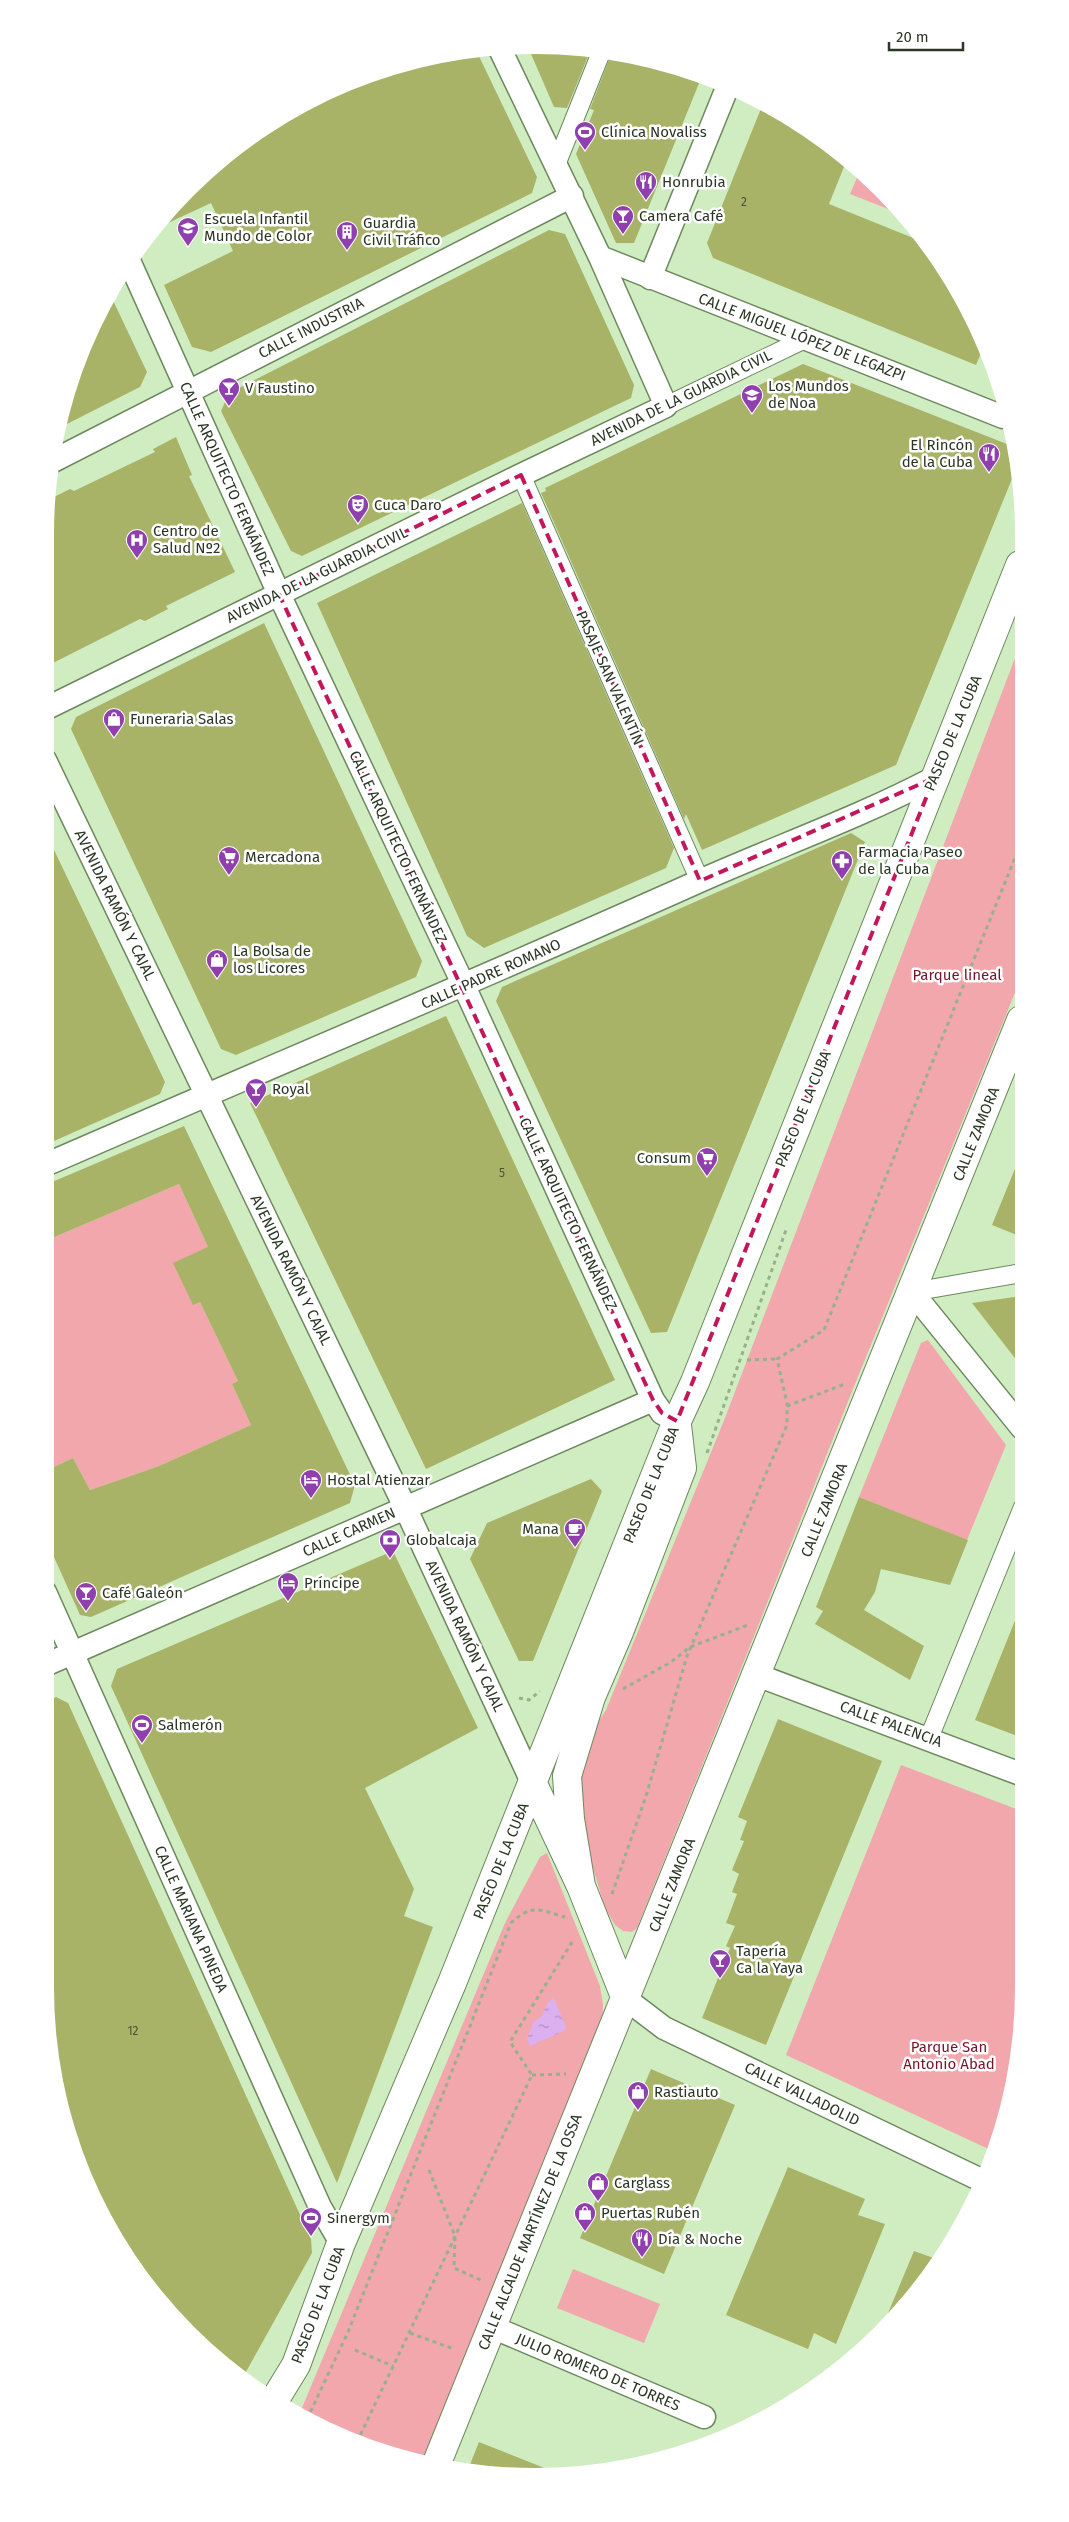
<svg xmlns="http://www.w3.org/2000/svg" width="1069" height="2522" viewBox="0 0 1069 2522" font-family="'Fira Sans',sans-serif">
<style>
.green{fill:#f1a7ab}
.water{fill:url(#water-ripples)}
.building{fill:#a8b367}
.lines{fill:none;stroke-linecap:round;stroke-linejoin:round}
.pedestrian-casing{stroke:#6d885f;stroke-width:20}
.minor-casing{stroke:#6d885f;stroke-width:25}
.secondary-casing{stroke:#6d885f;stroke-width:30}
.path{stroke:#98b08d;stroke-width:3;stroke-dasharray:4 4;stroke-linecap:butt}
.pedestrian{stroke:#fff;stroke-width:18}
.minor{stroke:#fff;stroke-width:22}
.secondary{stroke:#fff;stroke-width:28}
.marked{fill:none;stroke:#c2185b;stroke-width:4;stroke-dasharray:10 6;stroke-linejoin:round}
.labels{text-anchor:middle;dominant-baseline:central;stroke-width:5;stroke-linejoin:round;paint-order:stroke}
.number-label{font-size:12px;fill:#4a5636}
.poi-label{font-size:15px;fill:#2b3725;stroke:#fff;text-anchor:start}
.street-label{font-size:15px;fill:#2b3725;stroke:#fff}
.park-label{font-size:15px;fill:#761428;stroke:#fff}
</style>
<defs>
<pattern id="water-ripples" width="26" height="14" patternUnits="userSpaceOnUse" patternTransform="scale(1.25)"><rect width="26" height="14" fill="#dcafef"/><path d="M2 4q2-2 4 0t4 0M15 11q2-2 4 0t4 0" fill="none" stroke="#b38fc1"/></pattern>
</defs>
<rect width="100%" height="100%" fill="#cfedc1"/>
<path class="green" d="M859 173 903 212 906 216 850 194Z
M1020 645 1021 978 855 1384 637 1928 632 1932 623 1931 615 1925 605 1908 580 1825 578 1767 592 1731 606 1710 725 1418Z
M179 1184 208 1247 200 1302 238 1381 232 1384 251 1425 159 1466 90 1490 73 1458 45 1471V1241Z
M928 1340 1006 1445 967 1540 859 1497 921 1343Z
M901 1765 1024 1812V1987L1020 2052 995 2152 786 2055Z
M547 1853 600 1986 603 2005 602 2025 425 2462 377 2451 299 2415 505 1923 540 1857Z
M573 2269 660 2304 644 2343 557 2308Z"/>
<path class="water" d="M554 1998 566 2027 564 2031 530 2046 527 2039 534 2021 542 2016 548 2002Z"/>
<path class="building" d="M528 47 591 49 567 108 554 107Z
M476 50 537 177 532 193 211 352 192 347 164 285 233 251 211 203 153 230 166 212 236 146 318 96 408 62Z
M612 52 692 71 702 76 634 243H616L576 154 594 110 590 109Z
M762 106 807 128 846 162 829 204 923 242 974 318 983 348 976 365 713 258 707 243Z
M549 230 565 234 634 385 631 398 302 556 291 551 221 411 229 393Z
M109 292 147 372 140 387 59 428 71 377Z
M803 364 1012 446 1018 464 896 765 702 850 686 814 684 819 541 493 546 491 545 488Z
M176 437 192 475 189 476 235 572 166 606 168 609 145 621 140 619 45 667V534L47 504 50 499 70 489 74 491 155 452 153 449Z
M522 503 674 848 666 868 484 948 467 936 317 603Z
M264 623 422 961 416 977 236 1055 221 1049 71 729 76 717Z
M45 831 165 1082 160 1094 45 1145Z
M851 833 865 842 667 1332 651 1333 496 1001 502 987Z
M446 1016 615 1380 426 1469 250 1103Z
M184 1126 355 1485 350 1503 91 1617 80 1615 45 1537V1471L73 1458 90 1490 159 1466 251 1425 232 1384 238 1381 200 1302 193 1305 173 1263 208 1247 179 1184 45 1241V1185Z
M1021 1154H1022V1237L992 1225Z
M1022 1296V1367L972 1303Z
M591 1479 602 1491 533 1661H519L470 1559 487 1523Z
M859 1497 968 1540 950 1585 881 1569 875 1592 864 1610 924 1646 910 1680 815 1624 823 1611 816 1607Z
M393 1551 478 1728 365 1788 414 1889 404 1916 433 1927 337 2183 111 1686 117 1669Z
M1022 1603 1023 1604V1738L975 1720Z
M56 1697 68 1703 311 2239 312 2253 242 2379 166 2310 110 2232 71 2145 54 2083 45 1988V1702Z
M778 1719 882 1761 766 2045 702 2018 730 1948 726 1946 735 1926 726 1923 737 1894 732 1892 739 1874 732 1870 744 1841 740 1840 747 1821 738 1817Z
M651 2069 735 2105 664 2274 580 2238Z
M788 2167 865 2199 858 2215 885 2224 836 2344 814 2333 808 2349 726 2315Z
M914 2251 939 2260 923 2286 881 2330Z
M479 2442 557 2473V2476L467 2472Z"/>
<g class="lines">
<g class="pedestrian-casing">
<path id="pedestrian" d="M556 165 602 50
M666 406 805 339
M521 475 700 881
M912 1292 1022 1273
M929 1738 1023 1507"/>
</g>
<g class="minor-casing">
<path id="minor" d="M499 47 600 257 1003 417
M130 263 279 594 464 986 653 1400 662 1413 677 1421
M650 278 727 88
M51 462 572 196
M45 709 521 475 666 406 600 257
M45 760 405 1507 532 1782
M45 1165C261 1071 478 980 693 884 773 848 856 819 934 778
M912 1292 1022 1428
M45 1592 320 2207 341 2243
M45 1665 653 1400
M757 1675 1023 1775
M626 1999 664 2028 983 2181
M492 2327 704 2417"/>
</g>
<g class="secondary-casing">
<path id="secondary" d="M532 1782 581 1886 626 1999
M581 1886 570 1819 567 1776 591 1697 619 1632 682 1468 677 1425
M274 2401 296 2365 341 2243 452 1983 677 1421 695 1382 1020 565
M436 2465 1021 1020"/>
</g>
<path class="path" d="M1021 753C1017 764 1015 774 1021 784
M747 1360 777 1359
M787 1406 845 1384
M707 1453 786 1230
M623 1689 671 1662 690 1647 748 1625
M519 1698 529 1700 540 1691
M612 1894 646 1796 687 1656 787 1425V1403L777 1359 824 1330 1021 843
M532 2075 566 2074
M429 2170 455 2236 454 2268 483 2281
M410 2333 454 2349
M355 2350 393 2366
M307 2419 348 2332 511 1923C533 1903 539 1910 565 1917
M357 2442 532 2075 510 2042 574 1939"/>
<use href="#pedestrian" class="pedestrian"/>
<use href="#minor" class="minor"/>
<use href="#secondary" class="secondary"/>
</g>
<path class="marked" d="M521 475 700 881 934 778 677 1421 662 1413 653 1400 279 594Z"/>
<defs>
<g id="stadium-pin" transform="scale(1.125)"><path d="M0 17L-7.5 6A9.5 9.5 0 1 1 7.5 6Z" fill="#903fae" stroke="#fff"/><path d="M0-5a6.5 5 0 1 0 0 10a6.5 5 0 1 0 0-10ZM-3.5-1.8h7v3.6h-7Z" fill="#fff"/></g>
<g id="restaurant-pin" transform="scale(1.125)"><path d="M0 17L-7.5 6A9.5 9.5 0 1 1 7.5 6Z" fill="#903fae" stroke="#fff"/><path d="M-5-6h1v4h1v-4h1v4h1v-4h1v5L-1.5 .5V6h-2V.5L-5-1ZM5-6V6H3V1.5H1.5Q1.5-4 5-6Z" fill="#fff"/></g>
<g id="bar-pin" transform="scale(1.125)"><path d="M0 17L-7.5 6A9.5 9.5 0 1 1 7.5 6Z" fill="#903fae" stroke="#fff"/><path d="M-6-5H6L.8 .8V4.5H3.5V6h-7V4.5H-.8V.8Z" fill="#fff"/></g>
<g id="school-pin" transform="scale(1.125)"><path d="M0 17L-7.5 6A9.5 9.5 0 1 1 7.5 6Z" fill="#903fae" stroke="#fff"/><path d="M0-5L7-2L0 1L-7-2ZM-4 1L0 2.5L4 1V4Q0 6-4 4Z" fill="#fff"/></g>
<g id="building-pin" transform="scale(1.125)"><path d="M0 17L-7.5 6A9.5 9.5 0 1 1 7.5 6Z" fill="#903fae" stroke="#fff"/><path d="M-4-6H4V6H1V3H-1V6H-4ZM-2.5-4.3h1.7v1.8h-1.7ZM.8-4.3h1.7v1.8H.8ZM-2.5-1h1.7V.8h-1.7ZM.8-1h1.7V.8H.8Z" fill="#fff"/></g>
<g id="theatre-pin" transform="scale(1.125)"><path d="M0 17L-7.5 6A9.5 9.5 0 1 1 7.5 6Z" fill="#903fae" stroke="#fff"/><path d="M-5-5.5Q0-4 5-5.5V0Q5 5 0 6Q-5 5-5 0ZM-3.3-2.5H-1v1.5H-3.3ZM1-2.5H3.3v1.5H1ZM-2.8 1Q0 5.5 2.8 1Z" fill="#fff"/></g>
<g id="hospital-pin" transform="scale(1.125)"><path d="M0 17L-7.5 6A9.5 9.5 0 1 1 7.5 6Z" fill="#903fae" stroke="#fff"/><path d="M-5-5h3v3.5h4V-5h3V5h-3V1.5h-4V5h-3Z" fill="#fff"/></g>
<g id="shop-pin" transform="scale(1.125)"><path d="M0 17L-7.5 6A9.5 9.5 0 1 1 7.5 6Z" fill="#903fae" stroke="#fff"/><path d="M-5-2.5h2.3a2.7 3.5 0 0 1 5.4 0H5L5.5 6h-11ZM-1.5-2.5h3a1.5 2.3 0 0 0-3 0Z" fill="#fff"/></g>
<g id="supermarket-pin" transform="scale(1.125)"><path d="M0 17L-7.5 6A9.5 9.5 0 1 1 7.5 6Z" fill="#903fae" stroke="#fff"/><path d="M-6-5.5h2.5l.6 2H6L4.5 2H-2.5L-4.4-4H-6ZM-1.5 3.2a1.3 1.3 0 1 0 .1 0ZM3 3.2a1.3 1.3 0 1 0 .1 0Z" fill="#fff"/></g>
<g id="pharmacy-pin" transform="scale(1.125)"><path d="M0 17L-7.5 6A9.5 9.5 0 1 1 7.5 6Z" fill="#903fae" stroke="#fff"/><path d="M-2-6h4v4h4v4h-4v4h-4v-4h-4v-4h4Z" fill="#fff"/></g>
<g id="hotel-pin" transform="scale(1.125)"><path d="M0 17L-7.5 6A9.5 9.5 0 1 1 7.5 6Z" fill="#903fae" stroke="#fff"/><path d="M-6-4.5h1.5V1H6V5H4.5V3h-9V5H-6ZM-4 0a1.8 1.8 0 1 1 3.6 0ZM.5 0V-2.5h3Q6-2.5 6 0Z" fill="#fff"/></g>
<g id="cafe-pin" transform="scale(1.125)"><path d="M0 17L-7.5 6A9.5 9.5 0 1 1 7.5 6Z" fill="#903fae" stroke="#fff"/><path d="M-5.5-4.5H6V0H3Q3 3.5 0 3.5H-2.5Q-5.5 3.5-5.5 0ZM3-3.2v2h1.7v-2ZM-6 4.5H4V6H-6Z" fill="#fff"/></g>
<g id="bank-pin" transform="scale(1.125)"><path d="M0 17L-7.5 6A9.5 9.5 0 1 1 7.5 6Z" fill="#903fae" stroke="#fff"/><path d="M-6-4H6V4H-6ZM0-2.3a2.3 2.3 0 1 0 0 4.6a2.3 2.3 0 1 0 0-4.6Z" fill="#fff"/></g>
</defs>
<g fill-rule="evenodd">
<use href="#stadium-pin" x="585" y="132"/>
<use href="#restaurant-pin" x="646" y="182"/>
<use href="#bar-pin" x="623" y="216"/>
<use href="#school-pin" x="188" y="228"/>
<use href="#building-pin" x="347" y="232"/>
<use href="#bar-pin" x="229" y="388"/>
<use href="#school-pin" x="752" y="395"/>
<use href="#restaurant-pin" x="989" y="454"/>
<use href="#theatre-pin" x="358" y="505"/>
<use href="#hospital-pin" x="137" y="540"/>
<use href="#shop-pin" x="114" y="719"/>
<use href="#supermarket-pin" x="229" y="857"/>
<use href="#pharmacy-pin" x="842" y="861"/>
<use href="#shop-pin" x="217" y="960"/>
<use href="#bar-pin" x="256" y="1089"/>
<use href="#supermarket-pin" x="707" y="1158"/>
<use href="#hotel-pin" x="311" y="1480"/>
<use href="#cafe-pin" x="575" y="1529"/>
<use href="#bank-pin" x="390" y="1540"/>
<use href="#hotel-pin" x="288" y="1583"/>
<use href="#bar-pin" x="86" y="1593"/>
<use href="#stadium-pin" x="142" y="1725"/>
<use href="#bar-pin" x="720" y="1960"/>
<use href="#shop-pin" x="638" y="2092"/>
<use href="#shop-pin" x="598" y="2183"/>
<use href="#shop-pin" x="585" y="2213"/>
<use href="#stadium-pin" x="311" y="2218"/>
<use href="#restaurant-pin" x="642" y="2239"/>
</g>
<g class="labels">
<g class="number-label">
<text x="744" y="202">2</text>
<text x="502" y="1173">5</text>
<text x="133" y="2031">12</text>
</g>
<g class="poi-label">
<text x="601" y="132">Clínica Novaliss</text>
<text x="662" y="182">Honrubia</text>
<text x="639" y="216">Camera Café</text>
<text x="204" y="219">Escuela Infantil<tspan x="204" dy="17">Mundo de Color</tspan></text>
<text x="363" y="223">Guardia<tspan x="363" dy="17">Civil Tráfico</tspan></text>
<text x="768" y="386">Los Mundos<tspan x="768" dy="17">de Noa</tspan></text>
<text x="245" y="388">V Faustino</text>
<text x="973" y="445" text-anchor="end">El Rincón<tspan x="973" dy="17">de la Cuba</tspan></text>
<text x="374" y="505">Cuca Daro</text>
<text x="153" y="531">Centro de<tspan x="153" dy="17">Salud Nº2</tspan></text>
<text x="130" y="719">Funeraria Salas</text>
<text x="858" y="852">Farmacia Paseo<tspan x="858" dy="17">de la Cuba</tspan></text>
<text x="245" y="857">Mercadona</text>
<text x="233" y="951">La Bolsa de<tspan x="233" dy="17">los Licores</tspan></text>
<text x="272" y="1089">Royal</text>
<text x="691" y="1158" text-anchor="end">Consum</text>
<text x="327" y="1480">Hostal Atienzar</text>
<text x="559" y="1529" text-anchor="end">Mana</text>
<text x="406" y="1540">Globalcaja</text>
<text x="304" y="1583">Príncipe</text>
<text x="102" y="1593">Café Galeón</text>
<text x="158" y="1725">Salmerón</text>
<text x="736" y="1951">Tapería<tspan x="736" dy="17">Ca la Yaya</tspan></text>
<text x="654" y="2092">Rastiauto</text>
<text x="614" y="2183">Carglass</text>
<text x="601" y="2213">Puertas Rubén</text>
<text x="327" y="2218">Sinergym</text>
<text x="658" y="2239">Día &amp; Noche</text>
</g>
<g class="street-label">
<text transform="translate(311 328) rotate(-27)">CALLE INDUSTRIA</text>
<text transform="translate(802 337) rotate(21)">CALLE MIGUEL LÓPEZ DE LEGAZPI</text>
<text transform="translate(681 398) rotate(-26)">AVENIDA DE LA GUARDIA CIVIL</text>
<text transform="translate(227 479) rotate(66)">CALLE ARQUITECTO FERNÁNDEZ</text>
<text transform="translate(317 575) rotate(-26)">AVENIDA DE LA GUARDIA CIVIL</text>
<text transform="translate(610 678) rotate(66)">PASAJE SAN VALENTÍN</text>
<text transform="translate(953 733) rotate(-67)">PASEO DE LA CUBA</text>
<text transform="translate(398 847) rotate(65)">CALLE ARQUITECTO FERNÁNDEZ</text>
<text transform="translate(115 905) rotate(64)">AVENIDA RAMÓN Y CAJAL</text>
<text transform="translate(491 974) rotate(-24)">CALLE PADRE ROMANO</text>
<text transform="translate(803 1109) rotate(-68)">PASEO DE LA CUBA</text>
<text transform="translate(976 1134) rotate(-68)">CALLE ZAMORA</text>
<text transform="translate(568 1214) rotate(65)">CALLE ARQUITECTO FERNÁNDEZ</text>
<text transform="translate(291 1270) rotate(64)">AVENIDA RAMÓN Y CAJAL</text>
<text transform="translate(651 1485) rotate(-68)">PASEO DE LA CUBA</text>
<text transform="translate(824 1510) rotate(-68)">CALLE ZAMORA</text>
<text transform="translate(349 1532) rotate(-24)">CALLE CARMEN</text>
<text transform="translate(465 1636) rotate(65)">AVENIDA RAMÓN Y CAJAL</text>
<text transform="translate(891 1724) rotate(20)">CALLE PALENCIA</text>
<text transform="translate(501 1861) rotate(-68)">PASEO DE LA CUBA</text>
<text transform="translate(672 1885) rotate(-68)">CALLE ZAMORA</text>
<text transform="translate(191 1919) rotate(66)">CALLE MARIANA PINEDA</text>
<text transform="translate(802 2094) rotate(26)">CALLE VALLADOLID</text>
<text transform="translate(530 2232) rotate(-68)">CALLE ALCALDE MARTÍNEZ DE LA OSSA</text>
<text transform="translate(318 2305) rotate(-69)">PASEO DE LA CUBA</text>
<text transform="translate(598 2372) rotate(23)">JULIO ROMERO DE TORRES</text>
</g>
<g class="park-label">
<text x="957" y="975">Parque lineal</text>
<text x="949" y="2047">Parque San<tspan x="949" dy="17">Antonio Abad</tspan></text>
</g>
</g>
<path d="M0 0H1069V2522H0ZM534 54H535A480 480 0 0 1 1015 534V1988A480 480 0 0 1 535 2468H534A480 480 0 0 1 54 1988V534A480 480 0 0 1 534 54Z" fill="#fff" fill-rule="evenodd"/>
<path d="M889 42v8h74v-8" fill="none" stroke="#2b3725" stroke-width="2.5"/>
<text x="896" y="42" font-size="15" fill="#2b3725" stroke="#ffffff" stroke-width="4" paint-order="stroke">20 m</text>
</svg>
